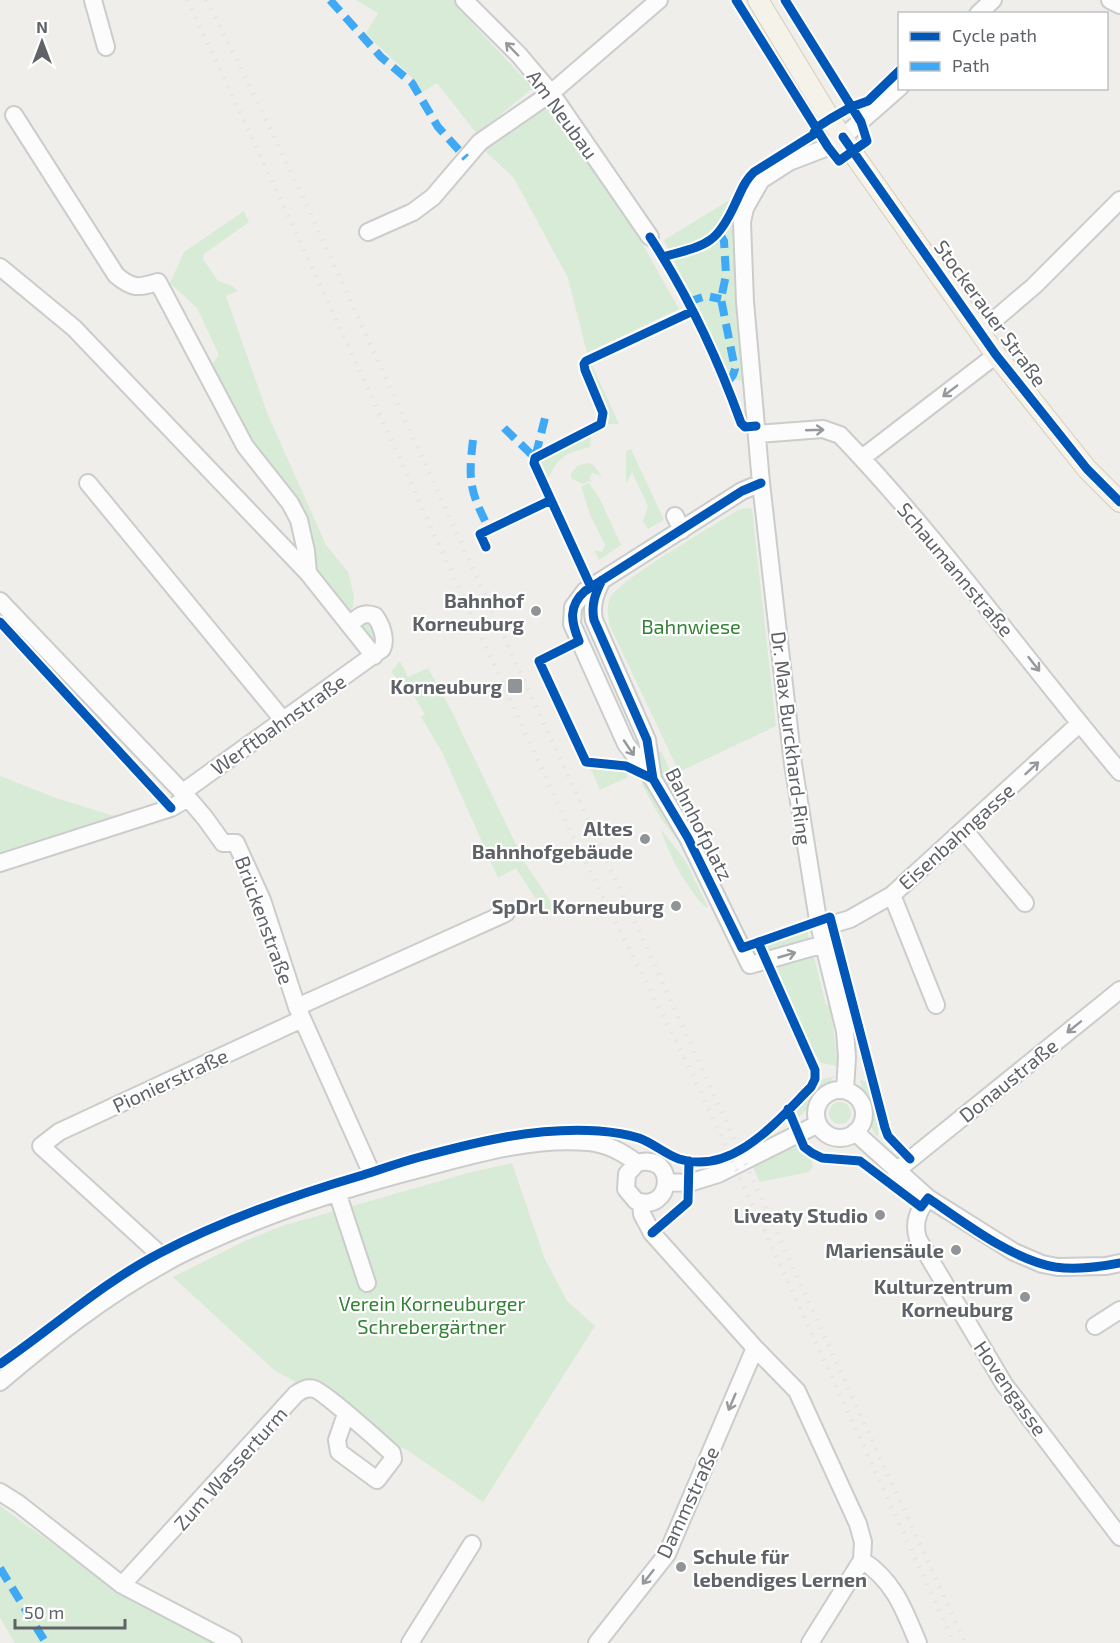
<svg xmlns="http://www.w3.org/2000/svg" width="1120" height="1643" viewBox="0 0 1120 1643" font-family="'Exo 2',sans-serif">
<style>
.green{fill:#d8ebd6}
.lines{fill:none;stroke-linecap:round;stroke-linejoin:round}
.minor-casing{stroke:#cbcccc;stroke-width:20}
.major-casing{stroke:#d7ceb8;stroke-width:22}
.minor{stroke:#fdfcfc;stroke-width:16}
.major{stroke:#f4f2e9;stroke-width:20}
.rail{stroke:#e4e4e4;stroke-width:4.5;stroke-dasharray:1.5 8;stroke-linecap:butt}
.quiet{stroke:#3fa9f5;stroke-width:8;stroke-dasharray:15 8;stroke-linecap:butt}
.cycleway-casing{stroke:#fff;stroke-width:13}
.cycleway{stroke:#0057b8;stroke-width:9}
.oneway{stroke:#96999c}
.poi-dot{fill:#919496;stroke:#fff;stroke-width:2}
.labels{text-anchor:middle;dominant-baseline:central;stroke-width:4.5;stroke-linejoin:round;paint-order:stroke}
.street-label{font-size:20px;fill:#5f6368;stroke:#fff}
.poi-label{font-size:20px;font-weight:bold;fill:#5f6368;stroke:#fff;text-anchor:end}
.park-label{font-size:20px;fill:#348238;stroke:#fff}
</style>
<rect width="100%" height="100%" fill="#efeeea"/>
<path class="green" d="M356 0H453L469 15 473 24 533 88 477 134 437 83 423 92C408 69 384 54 366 33L378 13Z
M543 103 605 187 642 243 679 309 587 353 568 278 514 178 484 150Z
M733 198 734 263 743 381 730 379 664 240Z
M244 211 249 222 204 254 203 259 218 281 232 286 238 291 226 296 268 415 326 545 348 572 354 596 353 607 348 614 338 607 339 599 333 591V588C325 579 317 573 313 562 308 549 314 542 306 525L256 456 209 369 219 355 197 308 170 283 184 252Z
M591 363 619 424H605C614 412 594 381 588 368V365Z
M588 434 591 436 590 447C577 450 565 453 556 464 552 470 551 476 545 479L538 464 540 458Z
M631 449 664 520 648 529 643 521 648 506 632 472 626 484V451Z
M588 463 593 465 602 476 592 473 590 478 592 482 589 481 582 484 571 478V474L577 466Z
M589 483 601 501 621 545 599 560 594 550 602 552 605 545 590 515 582 489V486Z
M747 508 752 509 776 726 679 772 610 626C608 617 606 607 610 598 620 579 715 525 738 510Z
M367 621 374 625 377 646 363 629V623Z
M400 661 408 677 428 668 450 708 525 863 557 911 546 915 516 868 498 878 442 752 421 717 425 714 412 693 391 672Z
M661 751 671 772 674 773 707 845 702 847 664 783 659 772 657 753Z
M589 765 624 770 628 777 600 790Z
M0 776 56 798 121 818 0 855Z
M643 779 646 782 685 850 661 819 642 785Z
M661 829 685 860 708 907 706 908C687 888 668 855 661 829Z
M807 929 826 1005H830L838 1066 821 1063 798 1027 762 945Z
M834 1076 829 1085 817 1094 811 1106 799 1117 796 1111 823 1079Z
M860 1079 869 1083 880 1128 877 1137 872 1129 869 1107 863 1096Z
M829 1113a11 11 0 1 1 22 0a11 11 0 1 1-22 0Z
M796 1147 811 1158 813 1166 809 1172 760 1182 751 1163Z
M512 1163 544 1257 567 1301 595 1326 483 1502 407 1450 382 1438 321 1383 301 1385 274 1370 173 1277 245 1241 282 1226 468 1173Z
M0 1506 136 1603 219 1643H15L0 1618Z"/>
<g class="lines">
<g class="minor-casing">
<path id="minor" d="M93 0 106 47
M464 0 519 55 551 93 650 237
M1110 0 1120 5
M978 14 993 0
M14 115 116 275C132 289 139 288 158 282L245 446 290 503 299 520 306 551 308 573
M368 232 413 212 433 197 480 142 551 93 659 0
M0 267 74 328 308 573 374 656
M980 332 1034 286 1120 200
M757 434 823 429 840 435C941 540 1025 660 1120 772
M862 458 996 355
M88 483 283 720
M761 483 742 491 585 591 573 607 572 624 626 744 653 779 688 838 750 965 824 944
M675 516 682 530
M602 580C595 594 591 605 594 620L647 740 653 779
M0 601 188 798 205 818 223 843H236L262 900 297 1007 375 1181
M183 792 382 649C387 639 381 624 375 616 363 611 358 617 350 625
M964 830 1025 903
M0 863 171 808 188 798
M892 895 936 1005
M820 928 850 919 892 895 1079 724
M297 1007 506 913
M845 1090 847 1057 845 1031 818 920 793 764 761 483 745 302 742 222 745 208 761 180 789 162 828 147 843 137 900 87
M816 1114a24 24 0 1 1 48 0a24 24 0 1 1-48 0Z
M855 1132 928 1198 1014 1252 1042 1264 1058 1267 1106 1266 1120 1263
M896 1171 1120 990
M667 1182 689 1183 718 1174 818 1124
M337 1192 367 1283
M928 1198C918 1211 913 1223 918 1239L1004 1384 1120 1537
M641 1202 642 1214 652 1233 755 1348 797 1391 858 1524 863 1542 862 1560 810 1643
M167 1261 41 1146 59 1132 302 1019
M1095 1326 1120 1310
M0 1382C52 1338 105 1296 165 1263 178 1255 192 1249 205 1243 276 1210 349 1187 423 1168 476 1154 533 1137 588 1142 608 1144 622 1152 637 1163 678 1152 673 1214 636 1201L626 1189 627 1174 637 1163
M0 1492 19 1504 122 1585 233 1643
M862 1560C894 1581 904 1609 918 1643
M122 1585 296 1394C302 1390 307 1387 314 1389 323 1391 381 1443 392 1453L393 1459 377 1480 339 1452 337 1440 346 1414
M410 1643 472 1544
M597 1643 667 1554 755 1348"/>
</g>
<g class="major-casing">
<path id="major" d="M758 0 830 119 857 159 996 355 1087 469 1120 502"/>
</g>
<use href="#minor" class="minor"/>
<use href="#major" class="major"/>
<path class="rail" d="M187 0 283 204 573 837 693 1075 954 1643
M206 0 231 48 302 195 965 1643"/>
<path class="quiet" d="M330 0 381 57 412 83 438 127 466 158
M720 234 724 241 726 275 721 299 735 369 733 375 727 383
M688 302 706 296 721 299
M504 428 535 458 545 418
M473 440C468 482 470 491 489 529
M0 1568 46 1643"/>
<g class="cycleway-casing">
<path id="cycleway" d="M736 0 828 147 839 161 867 141 861 122 785 0
M843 137 996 355 1087 469 1120 502
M650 237C688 295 718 359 741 423L745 427 756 426
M663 257C705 245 716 246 735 204 741 192 744 181 754 172L813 135 816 128 830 119 851 107 868 101 900 70
M486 547 480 534 551 500
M602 580C595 594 591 605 594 620L647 740 653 779 688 838 742 948 830 917 885 1128 888 1136 910 1159
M591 587 534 463 535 458 601 424 603 413 585 370 584 364 586 361 693 311
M0 622 171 808
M653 779 626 766 586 762 539 661 579 641C571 622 568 606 585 591L742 491 761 483
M788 1109 804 1147 812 1153 822 1158 860 1161 921 1207 928 1198C965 1223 1011 1259 1055 1267 1076 1270 1100 1267 1120 1263
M652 1233 688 1202 689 1161
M0 1364C54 1327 102 1283 160 1253 225 1219 294 1195 363 1175 382 1169 401 1162 420 1157 481 1141 535 1127 599 1131 612 1132 626 1134 639 1138 653 1143 665 1154 679 1159 733 1176 778 1120 811 1087L815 1079V1070L758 942"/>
</g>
<use href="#cycleway" class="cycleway"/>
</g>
<defs><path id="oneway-shaft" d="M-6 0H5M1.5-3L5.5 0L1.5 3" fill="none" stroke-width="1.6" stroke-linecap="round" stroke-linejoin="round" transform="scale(1.5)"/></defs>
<g class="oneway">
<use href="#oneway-shaft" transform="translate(512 49) rotate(-134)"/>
<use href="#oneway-shaft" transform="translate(950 391) rotate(143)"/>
<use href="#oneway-shaft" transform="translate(815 430) rotate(-2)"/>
<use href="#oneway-shaft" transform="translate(1034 664) rotate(52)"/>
<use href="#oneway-shaft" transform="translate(629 748) rotate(56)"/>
<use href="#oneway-shaft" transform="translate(1032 768) rotate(-43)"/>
<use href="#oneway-shaft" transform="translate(787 955) rotate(-16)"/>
<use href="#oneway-shaft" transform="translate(1074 1027) rotate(141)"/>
<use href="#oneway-shaft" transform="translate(732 1402) rotate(113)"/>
<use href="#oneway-shaft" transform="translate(648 1577) rotate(128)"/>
</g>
<g class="poi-dot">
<circle cx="536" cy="611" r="6"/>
<rect x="507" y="678" width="16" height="16" rx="3"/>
<circle cx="645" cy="839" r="6"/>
<circle cx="676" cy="906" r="6"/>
<circle cx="880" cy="1215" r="6"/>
<circle cx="956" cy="1250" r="6"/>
<circle cx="1025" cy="1297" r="6"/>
<circle cx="681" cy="1567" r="6"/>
</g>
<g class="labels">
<g class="street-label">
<text transform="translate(563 114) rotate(54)">Am Neubau</text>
<text transform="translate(991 313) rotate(54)">Stockerauer Straße</text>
<text transform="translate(956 569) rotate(50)">Schaumannstraße</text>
<text transform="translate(278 724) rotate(-35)">Werftbahnstraße</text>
<text transform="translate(792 738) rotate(83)">Dr. Max Burckhard-Ring</text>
<text transform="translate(700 824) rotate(63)">Bahnhofplatz</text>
<text transform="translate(956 836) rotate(-42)">Eisenbahngasse</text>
<text transform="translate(265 920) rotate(70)">Brückenstraße</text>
<text transform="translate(170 1080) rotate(-25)">Pionierstraße</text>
<text transform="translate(1008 1080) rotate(-39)">Donaustraße</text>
<text transform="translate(1011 1388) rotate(55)">Hovengasse</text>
<text transform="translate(230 1468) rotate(-48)">Zum Wasserturm</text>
<text transform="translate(687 1502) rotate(-65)">Dammstraße</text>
</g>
<g class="poi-label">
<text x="524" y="600">Bahnhof<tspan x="524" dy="23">Korneuburg</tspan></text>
<text x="502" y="686">Korneuburg</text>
<text x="633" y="828">Altes<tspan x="633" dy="23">Bahnhofgebäude</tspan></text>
<text x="664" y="906">SpDrL Korneuburg</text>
<text x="868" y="1215">Liveaty Studio</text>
<text x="944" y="1250">Mariensäule</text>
<text x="1013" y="1286">Kulturzentrum<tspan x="1013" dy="23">Korneuburg</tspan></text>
<text x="693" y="1556" text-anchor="start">Schule für<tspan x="693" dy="23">lebendiges Lernen</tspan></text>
</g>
<g class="park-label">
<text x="691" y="626">Bahnwiese</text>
<text x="432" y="1303">Verein Korneuburger<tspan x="432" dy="23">Schrebergärtner</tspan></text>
</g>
</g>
<rect x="898" y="12" width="210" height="78" fill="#ffffff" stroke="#bfc1c3" stroke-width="1.5"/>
<rect x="910" y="32" width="30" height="9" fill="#0057b8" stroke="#bfc1c3" stroke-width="1.5"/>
<text x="952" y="42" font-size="18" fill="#5f6368">Cycle path</text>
<rect x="910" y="62" width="30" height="9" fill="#3fa9f5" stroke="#bfc1c3" stroke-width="1.5"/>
<text x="952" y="72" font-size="18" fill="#5f6368">Path</text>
<g transform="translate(42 42)" stroke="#ffffff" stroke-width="4.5" paint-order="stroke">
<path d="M0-4.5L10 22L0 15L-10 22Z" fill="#5f6368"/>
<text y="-9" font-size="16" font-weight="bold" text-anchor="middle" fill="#5f6368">N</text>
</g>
<path d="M15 1619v9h110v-9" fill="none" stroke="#5f6368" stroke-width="3"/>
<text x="24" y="1619" font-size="18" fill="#5f6368" stroke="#ffffff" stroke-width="4.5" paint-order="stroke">50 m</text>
</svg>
